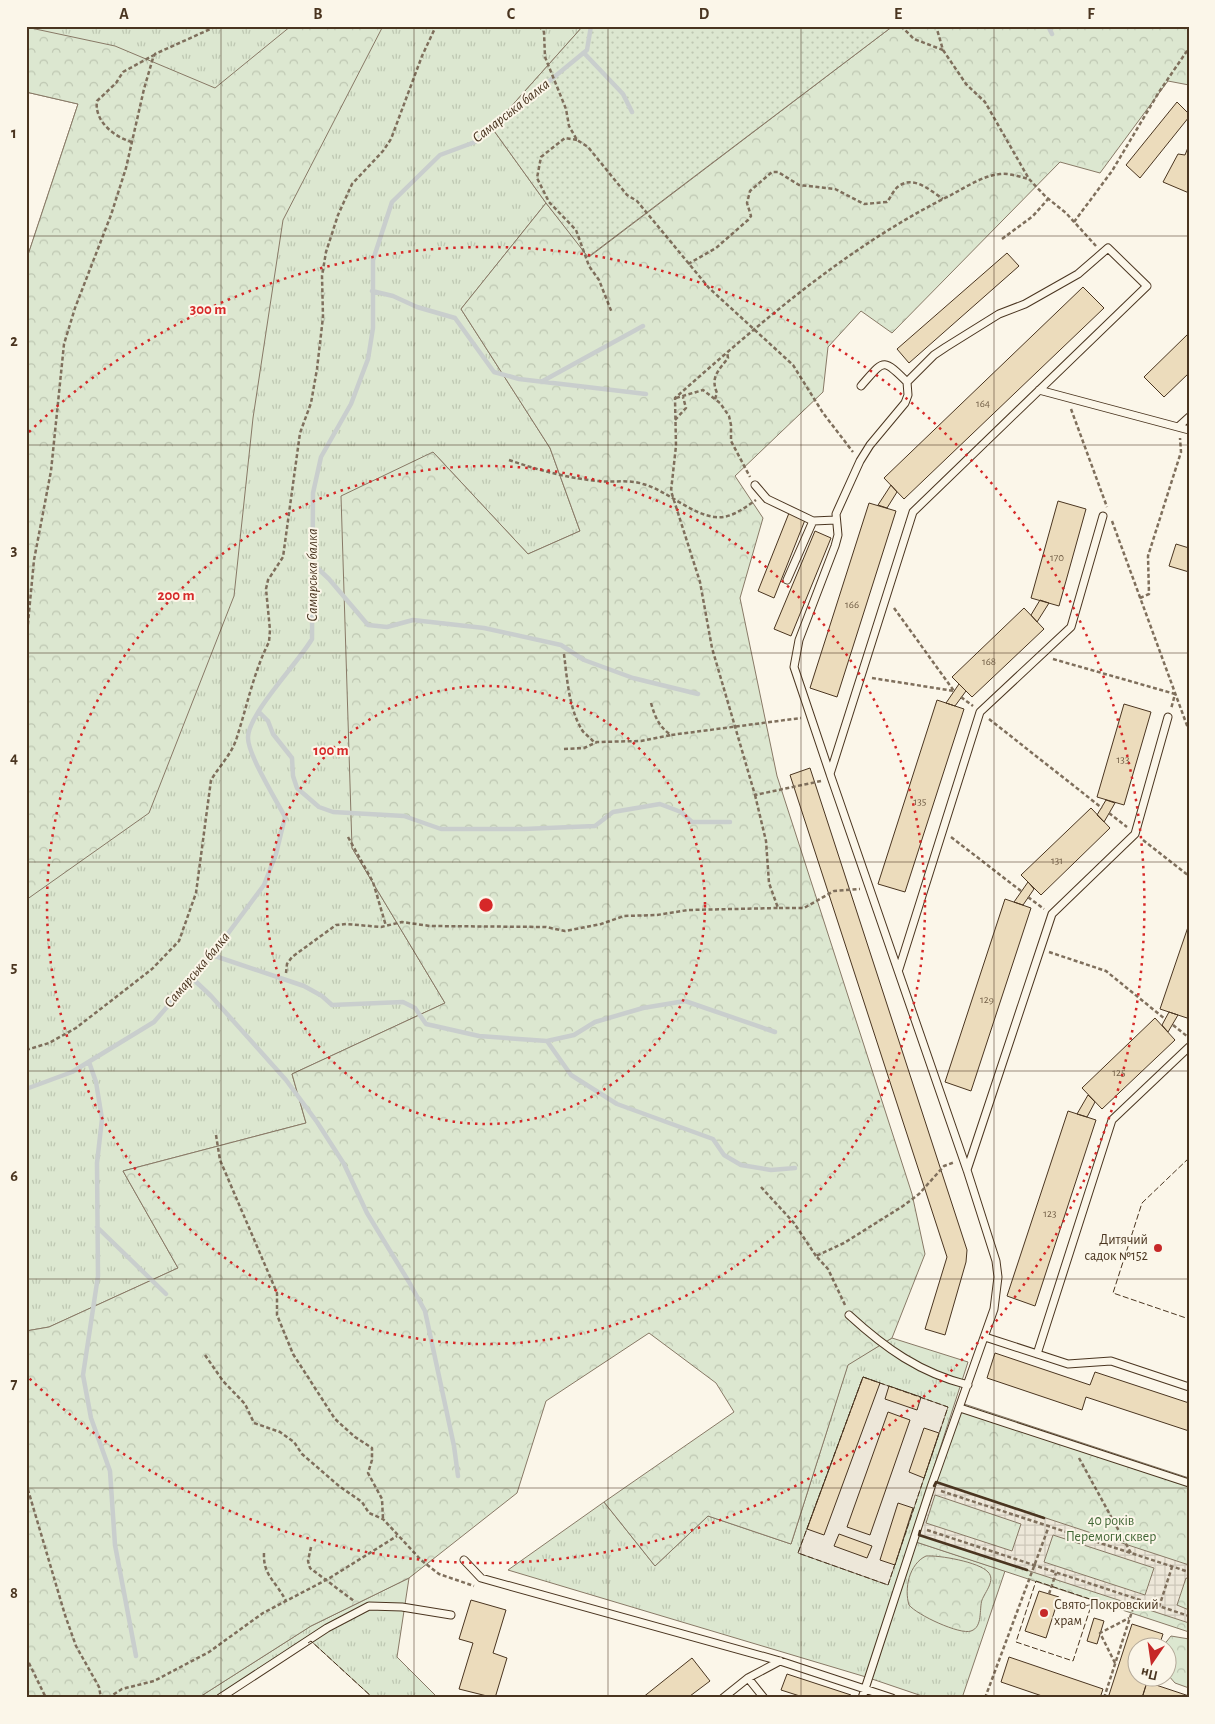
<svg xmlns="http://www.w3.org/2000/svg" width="1215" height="1724" viewBox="0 0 1215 1724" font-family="'Alegreya Sans',sans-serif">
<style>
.grass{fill:url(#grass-tufts);stroke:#887966}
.forest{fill:url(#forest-crowns);stroke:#887966}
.garden{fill:url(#garden-dots);stroke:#887966}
.parking{fill:#ede7d9;stroke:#887966}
.plaza{fill:url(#plaza-grid);stroke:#887966;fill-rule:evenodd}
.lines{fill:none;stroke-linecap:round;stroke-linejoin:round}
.stream{stroke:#c9cecd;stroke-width:4.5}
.building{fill:#ecdcbc;stroke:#4a3520}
.lane-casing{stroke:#4a3520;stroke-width:9}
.path{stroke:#7f6f5c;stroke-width:2.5;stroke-dasharray:4 2.5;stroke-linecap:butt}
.lane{stroke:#fbf6e9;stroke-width:7}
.fence{stroke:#4a3520;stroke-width:1;stroke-dasharray:6 2.5;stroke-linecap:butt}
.wall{stroke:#4a3520;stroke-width:2.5}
.grid{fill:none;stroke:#4a3520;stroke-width:1;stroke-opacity:0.55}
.ring{fill:none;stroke:#d62828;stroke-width:2.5;stroke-dasharray:2.5 5}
.poi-dot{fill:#c62828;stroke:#fbf6e9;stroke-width:2}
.labels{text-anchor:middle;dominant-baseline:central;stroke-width:4;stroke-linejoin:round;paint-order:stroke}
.number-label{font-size:11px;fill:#725f47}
.poi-label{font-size:14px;fill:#4a3520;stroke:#fbf6e9;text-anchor:end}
.park-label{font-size:14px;fill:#436837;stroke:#fbf6e9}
.water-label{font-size:15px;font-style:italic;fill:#4a3520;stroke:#fbf6e9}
.centre{fill:#d62828;stroke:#fbf6e9;stroke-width:2.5}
.ring-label{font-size:15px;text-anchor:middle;font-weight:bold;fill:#d62828;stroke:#fbf6e9;stroke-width:4;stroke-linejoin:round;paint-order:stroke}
.neatline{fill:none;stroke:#4a3520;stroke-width:2}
.grid-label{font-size:16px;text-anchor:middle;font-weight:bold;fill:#4a3520}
</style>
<defs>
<pattern id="grass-tufts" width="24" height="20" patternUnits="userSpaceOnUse" patternTransform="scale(1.25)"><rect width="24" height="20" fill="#dce7d0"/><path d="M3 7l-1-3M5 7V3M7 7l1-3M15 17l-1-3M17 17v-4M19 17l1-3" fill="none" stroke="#bec7b2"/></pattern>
<pattern id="forest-crowns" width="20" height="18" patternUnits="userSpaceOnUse" patternTransform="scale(1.25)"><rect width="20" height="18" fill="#dce7d0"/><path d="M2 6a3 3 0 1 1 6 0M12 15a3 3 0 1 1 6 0" fill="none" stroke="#bec7b2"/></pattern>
<pattern id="garden-dots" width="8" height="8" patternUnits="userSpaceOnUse" patternTransform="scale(1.25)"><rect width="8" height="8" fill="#dce7d0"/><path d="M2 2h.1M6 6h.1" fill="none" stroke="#bec7b2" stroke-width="1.8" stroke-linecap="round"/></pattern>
<pattern id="plaza-grid" width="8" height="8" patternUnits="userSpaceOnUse" patternTransform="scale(1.25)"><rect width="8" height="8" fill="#ede7d9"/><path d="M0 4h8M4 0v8" fill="none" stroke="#cdc7ba"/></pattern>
</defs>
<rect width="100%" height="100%" fill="#fbf6e9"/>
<path class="grass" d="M26 26H583L492 128 546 203 461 309 550 448 580 531 528 554 433 452 352 848 445 1003 292 1074 306 1123 123 1171 178 1268 49 1327 26 1331V261L78 104 26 92Z
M892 1338 968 1362 866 1677 508 1570 604 1502 655 1566 708 1516 791 1544 848 1364Z
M916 1542 1005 1571 962 1698H928L872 1679Z
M409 1578 397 1657 438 1698H373L311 1641 225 1698H198L311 1626Z"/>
<path class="forest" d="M291 26H383L283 220 253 418 234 596 149 813 26 900V261L78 104 26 92V27L115 46 215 88Z
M893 26H1189V85L1168 81 1100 173 1060 162 892 333 861 311 828 347 823 392 735 476 763 518 740 598 777 776 912 1194 925 1254 892 1338 848 1365 791 1544 708 1516 655 1566 604 1502 734 1412 716 1383 649 1333 546 1401 517 1493 409 1578 311 1626 198 1698H26V1331L49 1327 178 1268 123 1171 306 1123 292 1074 445 1003 352 848 341 496 433 452 528 554 580 531 550 448 461 309 546 203 589 257Z
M961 1403 1189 1478V1632L916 1542Z
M926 1556C939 1555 979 1562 988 1572 996 1580 985 1592 982 1600 979 1609 983 1627 971 1631 960 1635 917 1615 909 1605 904 1589 909 1564 926 1556Z
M1171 1636 1189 1639V1688L1175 1683 1168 1675V1646H1163Z"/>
<path class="garden" d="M583 26H893L588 257 546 203 492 128Z"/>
<path class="parking" d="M863 1377 948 1407 888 1585 798 1553Z"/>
<path class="plaza" d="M936 1482 1189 1565V1579L1186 1578 1177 1605 1189 1610V1623L919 1535ZM935 1495 1021 1524 1012 1551 926 1523ZM1053 1535 1154 1568 1145 1595 1044 1562Z"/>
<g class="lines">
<path class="stream" d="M1048 26 1052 34
M584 53 623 94 632 112
M372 291 393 296 417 307 455 318 494 372 519 379 646 394
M541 382 643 326
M312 563 329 579 368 625 387 627 413 620 484 628 561 645 584 660 633 678 698 694
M259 712 268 721 273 734 292 758 293 776 297 788 319 807 333 812 404 816 441 829H524L595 826 613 812 660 804 681 812 692 822H730
M212 955 304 986 322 996 332 1005 403 1002 415 1008 426 1024 479 1036 547 1041 571 1075 617 1104 713 1139 724 1155 741 1165 771 1170 795 1168
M192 978 211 996 286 1080 317 1122 344 1164 367 1213 409 1282 425 1311 454 1446 458 1476
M547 1041 574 1035 595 1022 643 1008 685 1001 775 1032
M89 1062 96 1082 102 1119 97 1163 98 1276 83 1375 91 1418 110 1471 115 1545 136 1656
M26 1089 72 1072 154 1022 212 955 264 885 276 854 285 817C276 800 247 753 248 737 249 713 298 663 312 639L313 493 321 457 351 404 368 359 373 328V260L392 202 440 155 475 142 587 50 591 26
M97 1227 166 1294"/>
</g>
<path class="building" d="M1177 102 1189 114V117L1140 178 1126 165Z
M1189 145V193L1163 182 1178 154 1185 155Z
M1007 253 1019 266 909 363 897 349Z
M1083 287 1104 308 904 499 884 478Z
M1189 333V373L1164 397 1144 377Z
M891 485 897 492 887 508 878 505Z
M1058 501 1086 509 1059 606 1031 598Z
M869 503 896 511 837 697 810 688Z
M789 513 805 520 774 598 758 591Z
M815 531 831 538 791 636 774 629Z
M1176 544 1189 548V572L1169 566Z
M1040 600 1049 603 1037 622 1031 615Z
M1024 608 1044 629 972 697 952 677Z
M959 684 966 691 955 706 946 703Z
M937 700 964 709 905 892 878 884Z
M1124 704 1151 712 1124 805 1097 797Z
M810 768 967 1250 966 1262 945 1335 925 1329 947 1257 790 775Z
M1106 800 1115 803 1104 822 1097 815Z
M1091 808 1110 828 1041 895 1021 875Z
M1028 882 1034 889 1023 905 1014 902Z
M1005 899 1031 908 971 1091 945 1082Z
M1189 924V1014L1187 1018 1160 1009Z
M1169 1012 1178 1015 1168 1032 1162 1025Z
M1155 1018 1175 1040 1102 1109 1082 1088Z
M1088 1095 1095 1102 1087 1117 1077 1114Z
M1068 1111 1096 1120 1035 1306 1007 1296Z
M995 1353 1090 1385 1095 1372 1189 1403V1431L1086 1397 1082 1410 987 1378Z
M863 1377 880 1383 824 1535 807 1529Z
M889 1386 921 1397 917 1410 885 1399Z
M888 1412 910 1420 870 1535 847 1527Z
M924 1428 939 1433 924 1478 909 1472Z
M898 1503 913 1508 895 1565 880 1560Z
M839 1534 872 1546 867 1558 834 1546Z
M1039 1591 1059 1597 1046 1638 1025 1631Z
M471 1600 506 1610 493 1653 507 1658 495 1698 459 1689 473 1643 459 1639Z
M1094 1618 1104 1621 1097 1644 1087 1641Z
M1132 1624 1163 1634 1159 1646H1138V1676H1149L1147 1682 1142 1698H1108Z
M1009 1657 1103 1689 1100 1698H1048L1001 1682Z
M692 1658 710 1681 690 1696 688 1698H642Z
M787 1674 851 1695 850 1698H806L781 1690Z
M1147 1682 1189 1696V1698H1142Z"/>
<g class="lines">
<g class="lane-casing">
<path id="lane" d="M1108 248 1147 286 913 512 830 774 794 667 799 640 835 546 838 535 836 514 860 461 870 445 905 403 908 395 907 382 934 355 946 347 999 314 1025 304 1078 274Z
M861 386C884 360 882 357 907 382
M1039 390 1189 430
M1178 427 1189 417
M755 485 767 499 813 521 836 520
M787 580 813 521
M830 774 967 1170 996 1261 998 1277 994 1309 931 1487 862 1698
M899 969 980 712 1071 627 1103 516
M967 1170 1052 914 1135 834 1168 717
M849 1315C885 1348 920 1373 968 1385
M985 1337 1068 1364 1111 1361 1189 1387
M1037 1354 1112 1120 1189 1047
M960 1408 1189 1483
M464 1560 481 1578 780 1661 892 1698
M748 1678 764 1698
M220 1698 327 1628 369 1606 402 1607 451 1615
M723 1698 748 1678 780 1661"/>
</g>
<path class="path" d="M539 26 544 32 545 57 566 109 569 126 577 140 588 147 627 195 637 201 709 288 793 365 823 413 853 452
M901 26 914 39 943 50 936 26
M943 50 966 84 985 102 1029 179 1046 197 1066 213 1096 246
M577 140 565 138 541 157 537 178 549 202 576 230 589 266 599 280 612 313
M132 142C114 137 94 121 97 101L116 83 123 72 154 55
M1074 222 1112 171 1159 92 1189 48
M1002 239 1033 216 1048 199
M688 264 716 248 748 220 751 216 747 203 750 191 772 172H778L799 185 835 189 864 204 887 202C891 197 894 189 899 186 914 175 931 191 943 199
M676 398 703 390 720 403 729 416 731 425V441L750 477
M715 399 717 393C710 377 719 370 728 358L727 352
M1071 409 1107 507
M675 420 686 408 683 397
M509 460C538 470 567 478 598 481 613 483 628 479 643 484 668 491 690 514 715 517 731 519 744 508 756 500
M1112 521 1189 731
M1140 598 1149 594 1148 556 1181 452 1180 438
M894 608 954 691
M26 644 34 560 51 471 64 344 75 308 111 215 126 168 144 89 153 58 155 54 217 26
M564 654C567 678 569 709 582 730 585 735 591 737 595 744
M1053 659 1175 694 1171 709
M872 678 954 691
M961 697 973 706
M651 703C655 717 659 727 671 735L801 718
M989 719 1102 808
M564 749 584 748 597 742 641 741 671 735
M821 781 755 795 712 648 700 582 671 491 676 446 675 398C761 322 848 246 951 195 966 187 982 176 1000 174 1010 173 1020 177 1029 179
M755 795 766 841 769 883 778 908H804L834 891 860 889
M1109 813 1127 827
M348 837 373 882 386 926
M951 837 1021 891
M1143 840 1189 876
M1028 897 1044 909
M1049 952 1106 971 1165 1019
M286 973 287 964 292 957 336 925 346 924 381 927 402 922 430 926 546 927 565 931 601 924 624 916 657 915 688 910 778 908
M1173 1025 1188 1037
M26 1050 49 1043 76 1028 152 969 179 941 196 893 211 780C220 765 232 754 237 737 247 706 254 671 269 642L270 630 266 589 268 580 283 557 300 433 311 403 317 369 323 317 322 276 326 252 338 215 352 184 383 151 391 139 422 56 436 26
M216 1135 220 1160 277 1293V1315L293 1354 335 1419 355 1437 372 1448V1460L368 1473 382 1499 383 1519
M761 1187 794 1223 816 1256
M845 1305 828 1269 816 1256 844 1243 903 1206 919 1194 944 1166 955 1162
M205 1355 223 1381 245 1404 254 1423 280 1432 294 1442 302 1454 339 1486 362 1502 369 1513 383 1519 421 1560 439 1574 474 1586
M1079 1458 1131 1553
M26 1483 65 1615 76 1646 99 1687 101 1698
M941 1491 1189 1572
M927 1530 1189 1616
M311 1547 308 1561 310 1568 354 1601
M264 1553C263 1576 276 1581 286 1601
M1049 1594 1056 1573
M1159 1607 1172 1567
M26 1657 46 1698
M1115 1663 1100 1633 1129 1618
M108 1698 122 1689 154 1681 209 1652 263 1613 328 1579 397 1536
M985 1698 1049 1526
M1104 1698 1136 1599"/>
<use href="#lane" class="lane"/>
<path class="fence" d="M1189 1158 1142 1203 1113 1293 1189 1319
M863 1377 948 1407 888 1585 798 1553Z
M1036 1581 1093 1600 1073 1661 1016 1642Z
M308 1643 311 1641 373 1698"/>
<path class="wall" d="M934 1486 936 1482 1044 1518
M920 1531 919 1535 1027 1570"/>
</g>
<path class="grid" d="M221 26V1698M414 26V1698M608 26V1698M801 26V1698M994 26V1698M26 236H1189M26 445H1189M26 653H1189M26 862H1189M26 1071H1189M26 1279H1189M26 1488H1189"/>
<g class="ring">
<circle cx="486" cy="905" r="219"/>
<circle cx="486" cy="905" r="439"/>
<path d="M29 432A658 658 0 1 1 29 1378"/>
</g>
<g class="poi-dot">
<circle cx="1158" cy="1248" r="5"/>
<circle cx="1044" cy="1613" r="5"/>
</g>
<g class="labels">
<g class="number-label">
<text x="983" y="403">164</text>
<text x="1057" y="557">170</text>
<text x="852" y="604">166</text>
<text x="989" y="661">168</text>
<text x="1123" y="759">133</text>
<text x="920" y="801">135</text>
<text x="1057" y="860">131</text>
<text x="987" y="999">129</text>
<text x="1119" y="1072">125</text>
<text x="1050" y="1213">123</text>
</g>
<g class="poi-label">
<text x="1148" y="1240">Дитячий<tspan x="1148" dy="16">садок №152</tspan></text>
<text x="1054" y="1605" text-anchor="start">Свято-Покровский<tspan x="1054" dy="16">храм</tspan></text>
</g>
<g class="park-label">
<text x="1111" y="1521">40 років<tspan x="1111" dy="16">Перемоги сквер</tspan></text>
</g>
<g class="water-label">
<text transform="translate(511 111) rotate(-38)">Самарська балка</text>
<text transform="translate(312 575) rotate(-90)">Самарська балка</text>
<text transform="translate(197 970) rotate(-50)">Самарська балка</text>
</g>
</g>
<circle cx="486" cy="905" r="8" class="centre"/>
<g class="ring-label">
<text x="208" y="314">300 m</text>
<text x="176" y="600">200 m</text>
<text x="331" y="755">100 m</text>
</g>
<rect width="1215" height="1724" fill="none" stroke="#fbf6e9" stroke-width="55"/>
<g transform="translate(1152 1662) rotate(193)"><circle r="24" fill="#fbf6e9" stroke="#b4a999"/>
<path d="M0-4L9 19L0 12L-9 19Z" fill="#c62828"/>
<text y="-8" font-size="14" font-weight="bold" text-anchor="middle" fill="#4a3520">Пн</text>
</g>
<rect x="28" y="28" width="1160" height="1668" class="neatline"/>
<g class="grid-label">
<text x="124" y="19">A</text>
<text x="318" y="19">B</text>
<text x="511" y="19">C</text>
<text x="704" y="19">D</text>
<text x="898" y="19">E</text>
<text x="1091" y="19">F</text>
<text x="14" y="138">1</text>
<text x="14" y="346">2</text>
<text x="14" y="555">3</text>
<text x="14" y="763">4</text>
<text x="14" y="972">5</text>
<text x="14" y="1181">6</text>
<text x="14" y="1389">7</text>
<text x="14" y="1598">8</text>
</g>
</svg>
